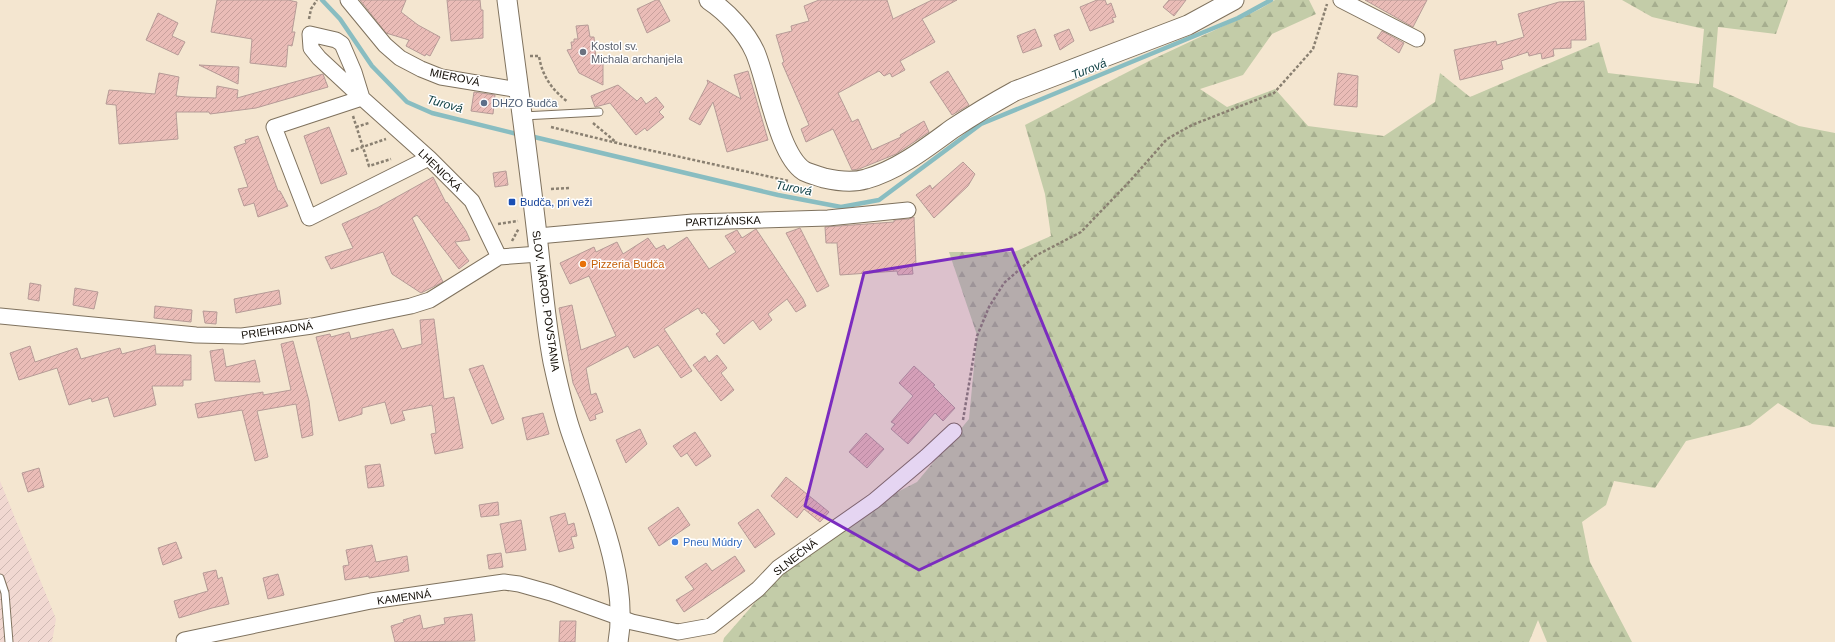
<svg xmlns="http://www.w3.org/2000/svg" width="1835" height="642" viewBox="0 0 1835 642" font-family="Arial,sans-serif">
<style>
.industrial{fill:url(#industrial-furrows)}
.forest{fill:url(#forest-firs)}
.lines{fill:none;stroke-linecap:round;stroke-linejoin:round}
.stream{stroke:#89bdc1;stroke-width:4.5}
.building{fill:url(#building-hatch);stroke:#b69b97}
.service-casing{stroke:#7f725e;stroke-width:9}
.minor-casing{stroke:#7f725e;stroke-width:17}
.tertiary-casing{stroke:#7f725e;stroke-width:21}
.path{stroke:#8a8071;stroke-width:2.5;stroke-dasharray:3 2;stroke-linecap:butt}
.service{stroke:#fff;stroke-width:7}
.minor{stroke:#fff;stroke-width:15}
.tertiary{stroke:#fff;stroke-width:19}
.marked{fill:#7b2cbf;fill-opacity:0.2;stroke:#7b2cbf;stroke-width:3;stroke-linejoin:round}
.worship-dot{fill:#6b7280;stroke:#fff;stroke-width:1.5}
.service-dot{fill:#5c6f8a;stroke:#fff;stroke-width:1.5}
.transit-dot{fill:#1a4fb4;stroke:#fff;stroke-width:1.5}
.food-dot{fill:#e8710a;stroke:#fff;stroke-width:1.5}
.shop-dot{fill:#3f7fe0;stroke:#fff;stroke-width:1.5}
.labels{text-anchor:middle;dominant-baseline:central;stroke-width:3;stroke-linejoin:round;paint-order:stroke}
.worship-label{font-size:11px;fill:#5b616d;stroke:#fff;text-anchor:start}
.street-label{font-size:11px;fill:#110c05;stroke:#fff}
.service-label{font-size:11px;fill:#4e5e75;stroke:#fff;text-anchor:start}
.transit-label{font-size:11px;fill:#164399;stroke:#fff;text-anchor:start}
.food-label{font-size:11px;fill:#c56008;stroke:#fff;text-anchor:start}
.shop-label{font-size:11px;fill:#366cbe;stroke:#fff;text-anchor:start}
.water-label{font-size:12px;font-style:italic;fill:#0b3c40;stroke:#fff}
</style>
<defs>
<pattern id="industrial-furrows" width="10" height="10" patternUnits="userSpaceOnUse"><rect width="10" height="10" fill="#f1d8d1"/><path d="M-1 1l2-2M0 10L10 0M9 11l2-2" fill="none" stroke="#ceb8b2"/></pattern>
<pattern id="forest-firs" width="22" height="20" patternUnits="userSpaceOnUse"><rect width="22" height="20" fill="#c3cca8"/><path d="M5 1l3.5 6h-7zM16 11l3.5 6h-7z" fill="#a6ae8f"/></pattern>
<pattern id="building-hatch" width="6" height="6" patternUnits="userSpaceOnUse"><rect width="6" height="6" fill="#eabcb7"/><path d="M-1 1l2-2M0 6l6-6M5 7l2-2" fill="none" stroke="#c8a09c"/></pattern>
</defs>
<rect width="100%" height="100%" fill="#f4e6d0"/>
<path class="industrial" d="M0 481 56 619 52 642H0Z"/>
<path class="forest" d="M1275 0H1309L1316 14 1272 34 1243 75 1200 89 1227 107 1275 89 1308 126 1384 136 1435 102 1440 73 1470 97 1599 42 1608 73 1699 84 1704 29 1652 17 1622 0H1788L1776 34 1718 27 1713 87 1799 126 1835 133V427L1812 424 1778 403 1750 425 1686 441 1655 488 1614 481 1606 505 1582 522 1590 562 1632 642H1547L1538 620 1529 642H723L724 638 815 534 917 482 969 419 977 335 949 252H1014L1051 236 1045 194 1025 125 1151 60 1260 9Z"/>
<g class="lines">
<path class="stream" d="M322 0 340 19 372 66 407 102 432 113 521 135
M530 136 778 195 841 207 879 200 981 124 1238 18 1271 0"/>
</g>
<path class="building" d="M217 0H288L297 2 292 32H295L292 46 288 45 286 67 250 63 252 39 211 32Z
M360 0H406L401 12 418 25 440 37 430 56 426 54 425 56 406 46 409 40 386 33Z
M447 0H480L481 10H483V38L451 41Z
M656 0H659L670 21 647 33 637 9Z
M819 0H887L893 19 932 0H957L922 19 935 42 900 61 905 70 892 77 890 73 884 76 879 71 838 93 852 122 858 119 872 150 901 137 900 135 924 121 929 132 896 154 859 169 852 170 833 129 806 142 801 129 809 125 782 63 784 62 776 35 792 31 791 26 809 21 804 6Z
M1097 0H1105L1107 5 1111 3 1116 17 1112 18 1114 22 1090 31 1080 7Z
M1169 0H1186L1174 16 1163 7Z
M1365 0H1427L1413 27Z
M1584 1 1586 40H1571V48L1553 49 1554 56 1542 59 1541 53 1529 56 1528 52 1501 61 1503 69 1460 80 1454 50 1496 41 1497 45 1524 37 1518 14 1559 2Z
M158 13 178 23 172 36 185 42 178 55 146 40Z
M588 25 590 37H594L596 60 603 59V85L579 73 567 50 572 49 571 42H574V39H578L576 26Z
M1035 29 1042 46 1023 53 1017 36Z
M1069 29 1074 41 1060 50 1054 35Z
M1382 31 1404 43 1399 53 1377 38Z
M199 65 239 67 238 84Z
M748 71 768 140 727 152 713 102 700 125 689 119 708 83 707 80 741 99 734 75Z
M948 71 969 105 952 115 930 82Z
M159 73 179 77 176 96 187 97 216 98 217 86 238 90 237 98 323 74 328 87 256 108 210 114 209 112H176L178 139 119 144 116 105 106 104 109 90 155 94Z
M1338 73 1358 76 1357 107 1334 105Z
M618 85 637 101 641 97 646 104 656 97 664 107 659 112 664 117 647 131 645 128 636 135 610 103 595 107 591 96Z
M474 92 495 95 493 114 471 111Z
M329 127 347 174 321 184 304 136Z
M258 136 278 191H280L288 206 258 217 254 203 244 206 238 189 248 187 234 147 246 143 245 140Z
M963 162 975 174 968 186 934 218 916 195 930 185 932 189Z
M506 171 508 185 495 187 493 173Z
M433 177 446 203 447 202 466 231 470 240 455 242 469 261 459 269 417 215 412 218 443 282 421 293 392 274 383 252 331 269 325 257 353 248 342 224 377 208Z
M914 217 916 265H912L913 274 898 275 897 271 840 275 837 243H826L825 227 894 222V220L909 219Z
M800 228 829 286 817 292 786 233Z
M756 229 803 299 806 306 796 312 787 299 768 314 772 320 760 330 753 320 724 344 716 334 720 331 704 312 702 314 698 308 664 329 692 371 681 378 658 345 634 358 628 346 586 368 591 395 596 393 603 412 595 415 596 419 590 421 573 383 559 308 572 305 581 350 616 336 589 276 570 284 560 263 594 247 596 252 617 242 623 254 648 238 656 249 664 245 667 250 687 237 709 269 736 252 725 236 737 230 742 238Z
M30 283 41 285 39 301 28 299Z
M75 288 98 292 94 309 73 305Z
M279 290 281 304 236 313 234 299Z
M155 306 192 310 191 322 154 318Z
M203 311 217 312 216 324 205 323Z
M434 319 444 399 454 397 463 448 435 454 431 434 436 433 432 405 402 411 405 420 391 424 385 402 362 408V414L339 421 316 337 330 334 331 337 349 332 351 339 393 329 402 349 422 344 420 320Z
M293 341 309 401 313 435 302 438 296 404 257 411 268 457 255 461 242 410 198 418 195 404 263 392V395L291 390 281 344Z
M155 345 156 354 191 355V380H183V386H152L156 405 114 417 108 397 92 402 91 398 69 405 57 368 19 380 10 353 30 346 35 362 77 348 81 359 120 348 122 354Z
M223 349 226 367 255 360 260 382 215 381 210 351Z
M717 355 727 368 721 373 734 390 721 401 693 365 705 356 709 362Z
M483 365 504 419 492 424 469 369Z
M914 366 935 385 933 386 955 408 943 421 935 413 908 444 891 429 895 424 891 422 913 396 899 383Z
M543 413 549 434 527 440 522 418Z
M640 429 647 444 626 463 616 440Z
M695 432 711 456 696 466 687 453 681 457 673 446Z
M866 433 884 449 867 468 849 452Z
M380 464 384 486 368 488 365 466Z
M39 468 44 487 28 492 22 473Z
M786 477 829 512 820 522 804 509 797 518 771 496Z
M498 502 499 515 481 517 479 505Z
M678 507 690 525 659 546 648 528Z
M758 509 775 534 755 548 738 523Z
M565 513 568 525 574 523 577 536 571 537 574 548 559 552 550 517Z
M521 520 526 550 506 553 500 524Z
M176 542 182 558 163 565 158 548Z
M372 545 376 562 407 556 409 571 369 578V576L345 580 343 566 349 565 346 550Z
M501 553 503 567 489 569 487 555Z
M735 556 745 571 684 612 676 600 694 589 685 577 706 563 712 571Z
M216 570 218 579 222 577 229 604 212 608 179 618 174 601 208 591 203 573Z
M278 574 284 595 268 599 263 578Z
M472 614 475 641 395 642 391 626 404 622 403 620 420 615 423 629 445 624 444 618Z
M560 621H576L575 642H559Z"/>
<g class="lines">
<g class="service-casing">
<path id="service" d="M523 116 599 112
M0 578 5 593 9 642"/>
</g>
<g class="minor-casing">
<path id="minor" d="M348 0 385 45 400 58 421 69 441 77 519 90
M1341 0 1417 39
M429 158 309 218 274 127 362 98 319 58 311 48 310 34 336 40 342 44 354 72 362 98 429 158 472 201 499 257
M538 236 693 222 828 218 908 210
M0 316 196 335 242 336 312 326 411 306 430 300 499 257 539 254
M184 640 371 601 504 582 519 584 551 593 632 622 678 632 711 626 758 589 778 568 874 501 926 457 954 431"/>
</g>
<g class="tertiary-casing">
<path id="tertiary" d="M507 0C517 78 528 156 537 235 542 277 545 320 553 362 558 385 563 407 570 429 591 492 630 575 618 642
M709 0C727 12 746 32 755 52 768 82 778 154 804 171 810 174 818 176 824 178 837 181 853 183 866 179 898 170 926 148 952 129 973 115 993 103 1015 91L1188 25 1234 0"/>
</g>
<path class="path" d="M309 19 311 9 317 0
M530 56H539C542 76 552 90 568 102
M353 116 369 166 391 159
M593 123 617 143
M356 127 369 123
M551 127 617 143 789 181
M351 151 386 139
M551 189 569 188
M498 224 518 221
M512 241 519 228
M963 420 977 336 989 307 1004 283 1035 256 1081 232 1130 181 1167 139 1192 125 1274 93 1313 49 1327 4"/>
<use href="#service" class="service"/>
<use href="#minor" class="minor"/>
<use href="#tertiary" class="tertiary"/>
</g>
<path class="marked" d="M1012 249 1107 481 919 570 805 506 864 273Z"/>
<circle class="worship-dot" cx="583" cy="52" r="4"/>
<circle class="service-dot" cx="484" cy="103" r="4"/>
<rect class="transit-dot" x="508" y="198" width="8" height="8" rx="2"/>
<circle class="food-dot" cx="583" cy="264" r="4"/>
<circle class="shop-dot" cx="675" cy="542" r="4"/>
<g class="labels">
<g class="worship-label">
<text x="591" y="46">Kostol sv.<tspan x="591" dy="13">Michala archanjela</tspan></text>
</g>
<g class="street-label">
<text transform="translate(455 77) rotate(12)">MIEROVÁ</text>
<text transform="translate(440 170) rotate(44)">LHENICKÁ</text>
<text transform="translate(723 221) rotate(-2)">PARTIZÁNSKA</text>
<text transform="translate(546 301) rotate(82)">SLOV. NÁROD. POVSTANIA</text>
<text transform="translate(277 330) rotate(-8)">PRIEHRADNÁ</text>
<text transform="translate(795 557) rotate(-38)">SLNEČNÁ</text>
<text transform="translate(404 597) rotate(-8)">KAMENNÁ</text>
</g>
<g class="service-label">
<text x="492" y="103">DHZO Budča</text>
</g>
<g class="transit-label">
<text x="520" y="202">Budča, pri veži</text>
</g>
<g class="food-label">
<text x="591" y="264">Pizzeria Budča</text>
</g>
<g class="shop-label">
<text x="683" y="542">Pneu Múdry</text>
</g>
<g class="water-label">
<text transform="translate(1089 69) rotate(-22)">Turová</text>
<text transform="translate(445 104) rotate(16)">Turová</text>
<text transform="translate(794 188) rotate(11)">Turová</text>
</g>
</g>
</svg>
